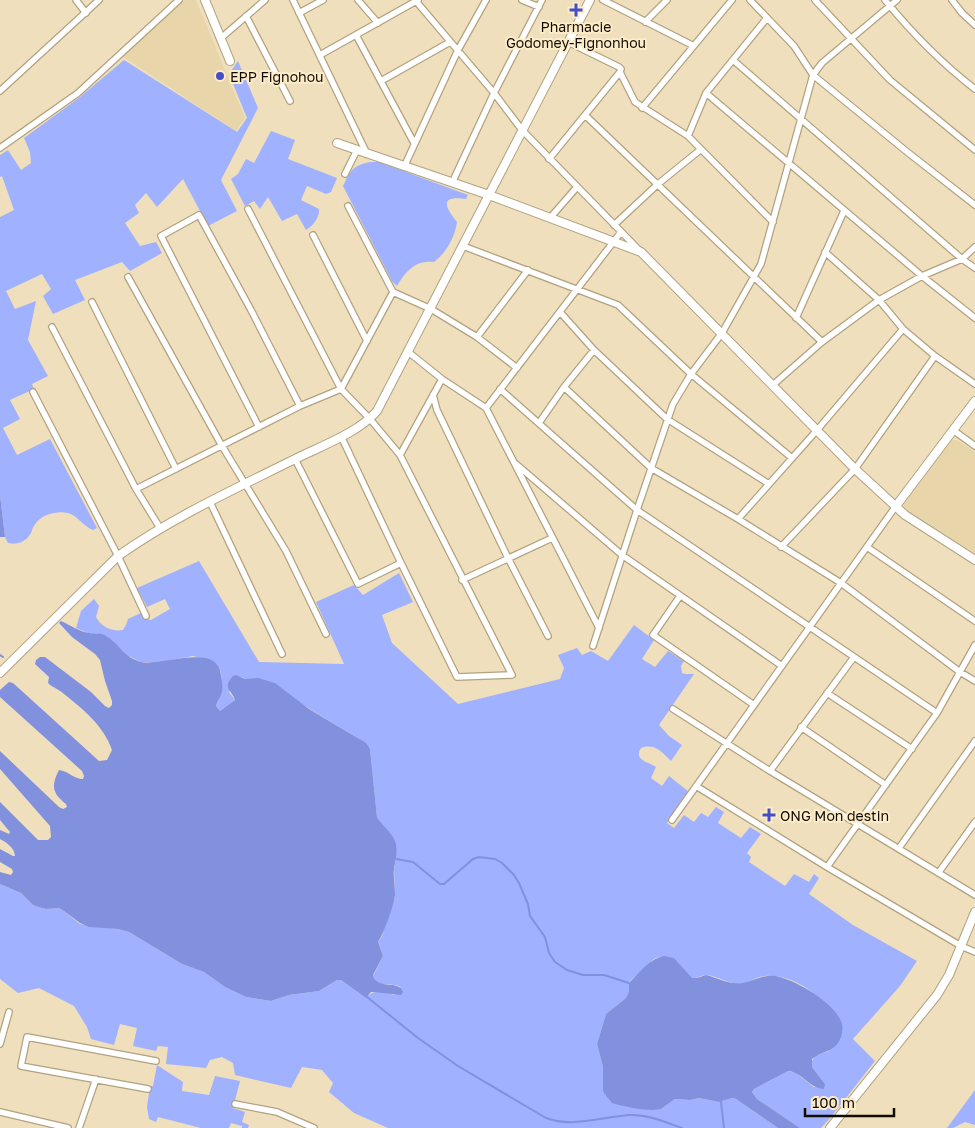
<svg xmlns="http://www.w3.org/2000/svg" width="975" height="1128" viewBox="0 0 975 1128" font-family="'Golos Text',sans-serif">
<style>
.built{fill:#e8d5aa}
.green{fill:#a0b1ff}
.water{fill:#8191de}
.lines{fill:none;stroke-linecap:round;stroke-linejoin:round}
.stream{stroke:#8191de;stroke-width:2}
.street-casing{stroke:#b2a280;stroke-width:8}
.secondary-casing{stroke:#b2a280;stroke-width:10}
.street{stroke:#fff;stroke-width:5.5}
.secondary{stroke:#fff;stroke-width:8}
.poi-dot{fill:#454ec3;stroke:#fdecc9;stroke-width:2}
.labels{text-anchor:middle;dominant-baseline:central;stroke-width:4;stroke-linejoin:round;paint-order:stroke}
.poi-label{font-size:14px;fill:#120c03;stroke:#fdecc9;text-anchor:start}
</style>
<rect width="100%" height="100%" fill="#efdfbc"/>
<path class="built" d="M184 0H196L245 118 236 131 122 56Z
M952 440H957L975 452V554L904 510V504Z"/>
<path class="green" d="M124 60 237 132 247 118 229 74 238 61 258 108 221 180 237 211 208 226 183 179 157 207 146 193 135 205 139 213 125 223 140 246 156 242 162 253 130 271 122 262 75 280 85 300 53 314 43 296 51 289 42 274 6 291 15 309 36 301 28 340 48 376 32 384 34 389 10 400 20 419 3 428 17 455 50 439 97 528 93 530C84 527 77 515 68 513 57 510 39 515 34 526 32 528 32 531 31 533 26 542 17 545 8 543L5 537 0 495V217L14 210 2 176 0 177V155L8 150 21 170 31 163 30 152 24 138 80 97Z
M271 131 295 140 288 159 337 178 331 192 326 194 307 186 301 200 319 209C320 217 313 226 306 230L297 214 282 221 268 197 260 209 254 201 245 206 231 179 238 174 246 159 254 163Z
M371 162H379L468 195 466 199C440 195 444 206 457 222 455 237 446 253 434 262 415 260 406 271 397 286L392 281 343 186C351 170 353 165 371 162Z
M199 561 259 662 344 664 316 602 354 585 363 595 399 573 413 602 382 615 392 643 458 704 560 679 564 668 558 655 577 648 582 655 591 651 608 661 634 625 654 640 642 659 655 667 668 651 684 661 681 666 682 673 686 674H694L659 725 669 736 682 745 671 761C662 752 655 743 641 748 633 760 649 762 656 767L651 778 662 786 669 776 689 792 667 823 674 828 684 815 694 822 701 813 708 817 716 807 724 812 718 823 741 838 750 827 761 834 747 853 751 857 749 862 785 886 794 874 809 882 814 874 819 878 809 894 853 925 917 961 900 986 853 1039 875 1061 831 1117 821 1128H800L757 1099 752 1092 754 1089 788 1071 796 1073 814 1087 825 1084 812 1067 811 1063 815 1056 829 1051 840 1019C823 998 794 973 765 976 758 976 751 982 744 983 730 986 719 976 706 975 701 975 697 979 691 978L674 958 659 957 654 959 629 982V991L626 998 606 1014 597 1044 603 1067V1091L638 1109H661L675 1099 690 1100 699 1098 719 1102 732 1098 736 1099 778 1128H388L354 1113 329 1092 333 1083 322 1070 302 1067 291 1088 235 1075 233 1063 222 1057 210 1060 206 1068 166 1064 168 1047 158 1046 156 1051 133 1046 137 1028 120 1024 114 1045 91 1039 87 1027 74 1006 39 988 18 993 0 979V884L21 893 33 905 38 907 46 909 59 908 64 911 80 924 97 927 118 929 129 932 182 964 204 972 225 987 246 997 271 1001 289 995 319 991 337 980H341L366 998C374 989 383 991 394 995L401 987C390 982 385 988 374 980L373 976 383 956 378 942 382 936 395 897 394 869 396 859 391 834 381 825 377 817 370 749 359 739 300 703 241 677 229 692 235 700 220 711 216 706 222 691 221 672 217 664 209 660 193 656 156 663 141 662 121 652 107 636 96 633H88L76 628 81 611 94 599 99 606 96 617C101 627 113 632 123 630L126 625 128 619 141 613 144 618 151 620 170 609 165 599 147 607 137 588Z
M157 1065 183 1082 182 1091 209 1095 215 1076 240 1081 233 1108 245 1112 242 1122 249 1125 248 1128H242V1126L231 1123 229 1128H201L158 1117 156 1122 149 1119 147 1107 150 1086H153Z
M975 1090V1125L965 1122 953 1128H947Z"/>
<path class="water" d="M0 495 5 537H0Z
M61 621C70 625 80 632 89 633 96 634 102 632 108 637 121 646 122 656 141 662 161 667 219 641 221 676 222 681 223 687 222 692 221 697 217 701 216 706L220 711 235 700C231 689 222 688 233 676L236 675 245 679 258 678 275 683 309 709 366 743 370 749 377 817C382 826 391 831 395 841 398 850 396 859 394 868 393 876 395 886 395 895 394 905 384 933 378 942L383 956 373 975 374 979C384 988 391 982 401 988L403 992 401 995 374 992H371L366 998 341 980H337L319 991 289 995 271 1001 246 997 225 987 204 972 182 964 129 932 118 929 89 927 80 923 64 911 59 908 46 909 38 907 33 905 21 893 0 884V872L11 875 13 872 12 869 0 862V849L13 856H15C14 847 7 843 0 839V830L9 834 10 832 0 820V802L38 840H48L51 837 50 826 0 769V751L59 807 63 809 67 807 66 804C52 793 51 786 59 770 68 771 74 779 83 779L84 776 82 771 0 697V690L9 682 13 683 99 761 107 760 112 750C104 726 83 709 64 694 59 689 53 688 48 683L49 677 35 664 36 660 40 657H45L91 692 105 706 109 708 112 705V701L105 681 100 660 95 654 72 637 59 623Z
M664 956 674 958 692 978H697L706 975C718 978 730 985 743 983 755 981 763 974 776 976 796 980 833 1002 841 1021 844 1028 842 1037 838 1043 832 1052 820 1052 812 1059V1067L825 1084 824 1089C809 1088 802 1072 788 1071L754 1089 752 1092 757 1099 800 1128H778L736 1099 732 1098 719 1102 699 1098 690 1100 675 1099 661 1109 653 1110 638 1109 619 1105 612 1103 607 1097 603 1091V1067L597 1044 606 1014 626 998 629 991V983C640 972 649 959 664 956Z"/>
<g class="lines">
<path class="stream" d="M0 655 3 657
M396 859 413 862 440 884H444L473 859 479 857 495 859 502 863 514 875 519 883 528 904 530 916 545 937 549 953 555 962 567 970 583 975H604L629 983
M367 997 418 1038 458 1066 546 1118C572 1128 602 1117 629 1115 647 1114 665 1122 682 1128
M721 1102 724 1128"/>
<g class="street-casing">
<path id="street" d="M76 0 86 13
M293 0 367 154
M358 0 378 23
M415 0 494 93 522 130 639 250
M522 0 539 7
M603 0 692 45
M750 0 794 46 813 75 906 151 975 205
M815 0 890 80 975 150
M885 0C912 33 941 63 975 89
M952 0 962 13 975 25
M299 13 323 0
M246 16 290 101
M645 22 667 0
M356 35 414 143
M221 38 265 0
M320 55 418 0
M733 60 962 259 975 268
M620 72 635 102 688 136 773 222
M381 81 450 42
M0 91 99 0
M706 93 922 276 975 318
M642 108 732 0
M586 116 822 342
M688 136 706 93 767 18
M0 148 78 93 179 0
M549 159 620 72 621 69 619 67 568 42
M404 167 458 50 486 0
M345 174 357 150
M452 183 494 93 542 0
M348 206 393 292 431 309 477 337 517 368
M248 209 341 389 370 419 400 455 512 675 457 677 401 563 341 436
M550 218 577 187
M614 225 658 184 700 150
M313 235 367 341
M463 246 618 305 691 374 792 458
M825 252 879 300 903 329 935 356 975 384
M128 277 222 446 286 551 326 634
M92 302 176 469
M560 312 594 350 667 419 769 484
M796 318 844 211
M52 327 136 489 160 528
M477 337 528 270
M407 351 442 379 486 408 599 628
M774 384 822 342 879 300 922 276 962 259 975 247
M564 387 651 468 738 519 841 583 960 672 975 681
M500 389 637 510 937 713
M33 392 118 556 146 616
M433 395 437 410 508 558 548 636
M486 408 621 232
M539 423 564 387 594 350
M259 427 161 236 199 215 251 310 300 406
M953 430 975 446
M400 455 442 379
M295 459 358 584 401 563
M516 464 622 555 782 666
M136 489 300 406 341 389 393 292
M210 502 282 654
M738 519 818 429 903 329
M781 547 855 469 935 356
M867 547 975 621
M462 580 552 538
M680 596 653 635 754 705
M593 646 637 510 673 404 691 374 722 333 761 264 813 75 822 63 897 0
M827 693 912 749
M673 709 770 771 975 895
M801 727 886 785
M770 771 854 657
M696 786 827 867 961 946 975 952
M672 820 896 506
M899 848 975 741
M827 867 937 713 975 645
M939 872 975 822
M0 1044 9 1012
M148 1089 21 1066 27 1037 156 1061
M235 1104 277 1112 314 1128
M0 1112 68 1128
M79 1128 96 1079"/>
</g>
<g class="secondary-casing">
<path id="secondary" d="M205 0 230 61
M337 143 489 195 641 252 855 469 905 515 975 560
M896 506 975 401
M0 673 118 556C173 517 235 489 295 459 321 446 358 433 377 411L590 0
M830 1128 937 995 949 975 975 912"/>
</g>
<use href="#street" class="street"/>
<use href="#secondary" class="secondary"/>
</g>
<g class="poi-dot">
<path d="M573.5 2.5h5v5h5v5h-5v5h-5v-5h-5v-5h5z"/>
<circle cx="220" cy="76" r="5"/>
<path d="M766.5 807.5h5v5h5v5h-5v5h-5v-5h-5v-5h5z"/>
</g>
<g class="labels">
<g class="poi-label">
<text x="576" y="26" text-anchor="middle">Pharmacie<tspan x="576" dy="16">Godomey-Fignonhou</tspan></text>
<text x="230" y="76">EPP Fignohou</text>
<text x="780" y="815">ONG Mon destin</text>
</g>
</g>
<path d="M805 1108v8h89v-8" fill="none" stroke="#120c03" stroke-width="2.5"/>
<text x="812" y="1108" font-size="15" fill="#120c03" stroke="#fdecc9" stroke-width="4" paint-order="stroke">100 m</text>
</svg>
